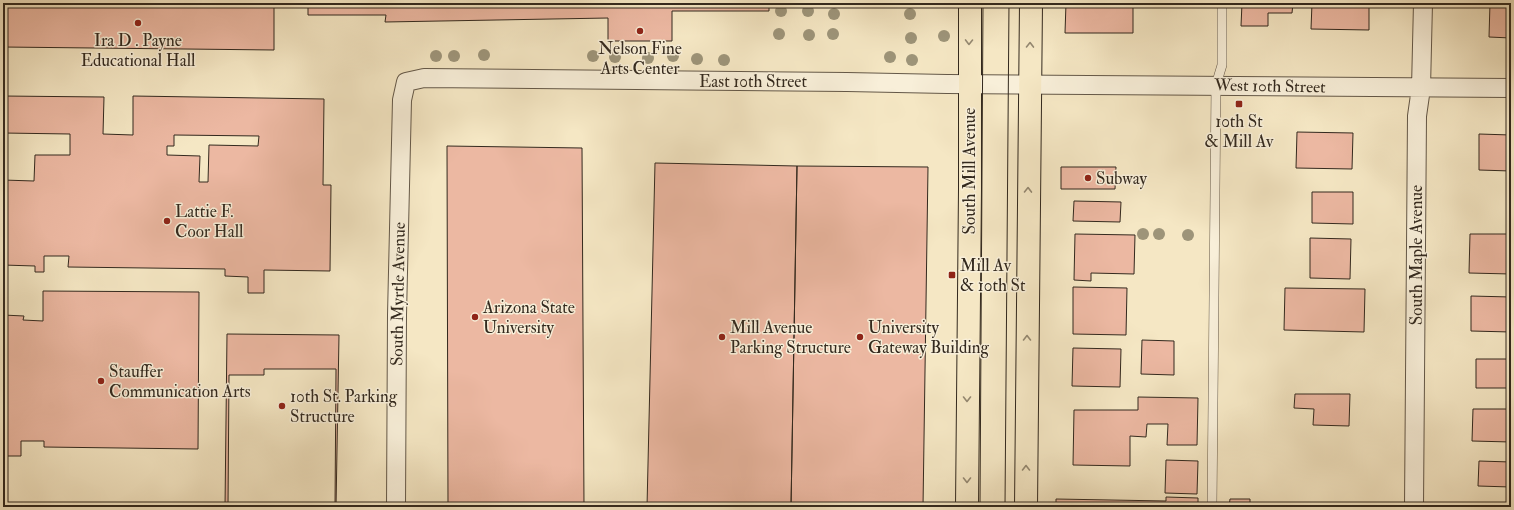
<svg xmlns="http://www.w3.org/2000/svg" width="1514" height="510" viewBox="0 0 1514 510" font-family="'IM FELL Double Pica',serif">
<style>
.building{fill:#ecb8a2;stroke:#33291e;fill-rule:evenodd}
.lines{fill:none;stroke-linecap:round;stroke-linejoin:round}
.lane-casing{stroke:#645848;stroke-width:10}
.street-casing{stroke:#645848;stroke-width:20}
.primary-casing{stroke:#33291e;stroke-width:24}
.lane{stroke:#f8efd9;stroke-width:9}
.street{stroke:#f8efd9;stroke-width:18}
.primary{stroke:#f5e7c4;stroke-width:22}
.tram{stroke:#33291e;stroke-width:1}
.tree{fill:#9d9479}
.oneway{stroke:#948871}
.poi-dot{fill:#8f2418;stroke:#f8efd9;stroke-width:1.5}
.labels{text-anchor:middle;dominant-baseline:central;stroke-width:3;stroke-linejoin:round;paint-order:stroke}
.poi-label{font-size:17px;fill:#33291e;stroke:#f8efd9;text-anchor:start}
.street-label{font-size:17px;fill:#33291e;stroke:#f8efd9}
</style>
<rect width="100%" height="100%" fill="#f5e7c4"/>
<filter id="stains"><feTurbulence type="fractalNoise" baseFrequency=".005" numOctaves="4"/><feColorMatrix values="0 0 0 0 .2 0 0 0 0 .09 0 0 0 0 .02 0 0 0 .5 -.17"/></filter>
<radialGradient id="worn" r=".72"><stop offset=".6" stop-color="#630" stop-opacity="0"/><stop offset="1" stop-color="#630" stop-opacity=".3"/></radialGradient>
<path class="building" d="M3 3H274V50L3 47Z
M308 3H769V11H672V41H608V18L385 22 386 15H308Z
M1066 3H1133V33H1065Z
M1242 3H1293L1292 13H1268V26H1241Z
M1312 3H1369V30L1311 29Z
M1490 3H1511V38L1489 37Z
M3 96 104 97 103 134 133 135V96L324 99 323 185H331L330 271 264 270V293H248V277L225 276V269L68 267 69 256H44V272H35V266L3 265V180L34 181 35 155H70V134L3 133ZM174 135 259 136 258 146 209 145 208 182H199L200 156 167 155V146H174Z
M1297 132 1353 133 1352 169 1296 168Z
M1479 134 1511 135V171L1479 170Z
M447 146 582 148 584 507H448Z
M655 163 797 166 791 507H647Z
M797 166 928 167 923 507H791Z
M1061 167H1116L1115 189H1061Z
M1312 192H1353V224L1312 223Z
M1074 201 1121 202 1120 222 1073 221Z
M1511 224V274L1469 273 1470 234H1511Z
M1075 234 1135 235 1134 274 1091 273V281L1074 280Z
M1310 238 1351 239 1350 279 1310 278Z
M1073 287 1127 288 1126 335 1073 334Z
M1285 288 1365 289 1364 332 1284 330Z
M43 291 199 292 198 449 44 447V441H21V456H3V315L24 316 23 320 43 321Z
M1471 296 1511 297V332L1471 331Z
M227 334 339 335 336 507H225Z
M1142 340 1174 341V375L1141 374Z
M1073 348 1121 349 1120 387 1072 386Z
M1476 359H1511V388H1476Z
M264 369H336L335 507H228L229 375H264Z
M1295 394H1350L1349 426 1313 425 1314 409 1294 408Z
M1138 397 1198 398 1197 445H1167L1168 424H1147L1146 437 1130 436V466L1073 465 1074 410H1138Z
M1473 409H1511V442L1472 441Z
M1166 460 1198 461 1197 494 1165 493Z
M1479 461 1511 462V487L1478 486Z
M1166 497 1198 498V507H1056V499L1166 501Z
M1230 499H1250V507H1229Z
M3 504H20L21 507H3Z"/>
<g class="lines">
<g class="lane-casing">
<path id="lane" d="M1212 507 1216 85 1222 65V3"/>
</g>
<g class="street-casing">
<path id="street" d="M396 507 397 315 402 100 406 82 424 78 847 82 947 84 1511 88
M1414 507 1417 116 1421 88 1423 3"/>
</g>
<g class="primary-casing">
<path id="primary" d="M967 507 970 189V3
M1026 507 1031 3"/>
</g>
<use href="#lane" class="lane"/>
<use href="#street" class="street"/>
<use href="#primary" class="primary"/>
<path class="tram" d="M980 507 983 3
M1005 507 1009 3"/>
</g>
<g class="tree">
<circle cx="781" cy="11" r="6"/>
<circle cx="808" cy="11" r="6"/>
<circle cx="834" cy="14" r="6"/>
<circle cx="910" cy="14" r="6"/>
<circle cx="779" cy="34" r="6"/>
<circle cx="833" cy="34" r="6"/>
<circle cx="809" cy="35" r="6"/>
<circle cx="944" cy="36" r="6"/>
<circle cx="911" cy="38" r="6"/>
<circle cx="484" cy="55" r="6"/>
<circle cx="436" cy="56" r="6"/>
<circle cx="454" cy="56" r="6"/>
<circle cx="593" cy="56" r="6"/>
<circle cx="673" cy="56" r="6"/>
<circle cx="615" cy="57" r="6"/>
<circle cx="890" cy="57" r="6"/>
<circle cx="648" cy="58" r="6"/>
<circle cx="697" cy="59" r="6"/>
<circle cx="724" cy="60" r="6"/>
<circle cx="912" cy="60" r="6"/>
<circle cx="1143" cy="234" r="6"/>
<circle cx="1159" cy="234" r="6"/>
<circle cx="1188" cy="235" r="6"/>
</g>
<defs><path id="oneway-chevron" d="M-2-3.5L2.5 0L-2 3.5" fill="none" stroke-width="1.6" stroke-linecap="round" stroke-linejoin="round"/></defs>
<g class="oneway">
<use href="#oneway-chevron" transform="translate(969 42) rotate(91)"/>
<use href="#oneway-chevron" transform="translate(1030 45) rotate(-89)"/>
<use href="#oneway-chevron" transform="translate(1028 190) rotate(-89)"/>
<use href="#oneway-chevron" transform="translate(1027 338) rotate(-90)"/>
<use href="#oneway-chevron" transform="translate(967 399) rotate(90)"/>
<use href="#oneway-chevron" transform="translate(1026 468) rotate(-90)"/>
<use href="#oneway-chevron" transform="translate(967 480) rotate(90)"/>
</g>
<g class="poi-dot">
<circle cx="138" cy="23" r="4"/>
<circle cx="640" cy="31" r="4"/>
<rect x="1235" y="100" width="8" height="8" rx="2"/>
<circle cx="1088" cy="178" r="4"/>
<circle cx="167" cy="221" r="4"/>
<rect x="948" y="271" width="8" height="8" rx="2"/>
<circle cx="475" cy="317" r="4"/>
<circle cx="722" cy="337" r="4"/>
<circle cx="860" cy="337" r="4"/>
<circle cx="101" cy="381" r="4"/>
<circle cx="282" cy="406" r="4"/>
</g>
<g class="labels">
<g class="poi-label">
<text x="138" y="40" text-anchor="middle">Ira D . Payne<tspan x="138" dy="20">Educational Hall</tspan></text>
<text x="640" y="48" text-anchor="middle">Nelson Fine<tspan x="640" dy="20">Arts Center</tspan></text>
<text x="1239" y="121" text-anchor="middle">10th St<tspan x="1239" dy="20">&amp; Mill Av</tspan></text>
<text x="1096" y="178">Subway</text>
<text x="175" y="211">Lattie F.<tspan x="175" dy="20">Coor Hall</tspan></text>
<text x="960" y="265">Mill Av<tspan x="960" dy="20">&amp; 10th St</tspan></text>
<text x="483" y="307">Arizona State<tspan x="483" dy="20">University</tspan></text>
<text x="730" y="327">Mill Avenue<tspan x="730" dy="20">Parking Structure</tspan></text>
<text x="868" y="327">University<tspan x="868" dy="20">Gateway Building</tspan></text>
<text x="109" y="371">Stauffer<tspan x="109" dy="20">Communication Arts</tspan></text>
<text x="290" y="396">10th St. Parking<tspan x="290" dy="20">Structure</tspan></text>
</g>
<g class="street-label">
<text x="753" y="81">East 10th Street</text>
<text transform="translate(1270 86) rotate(1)">West 10th Street</text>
<text transform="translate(969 171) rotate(-90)">South Mill Avenue</text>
<text transform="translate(1416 255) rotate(-90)">South Maple Avenue</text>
<text transform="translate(398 294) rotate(-89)">South Myrtle Avenue</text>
</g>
</g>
<rect width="1514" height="510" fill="none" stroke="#f5e7c4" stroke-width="16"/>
<rect x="4" y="4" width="1506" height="502" fill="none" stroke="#33291e" stroke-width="2"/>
<rect x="8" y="8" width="1498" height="494" fill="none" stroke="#33291e"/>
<rect width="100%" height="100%" filter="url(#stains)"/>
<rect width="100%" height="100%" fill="url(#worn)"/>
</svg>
